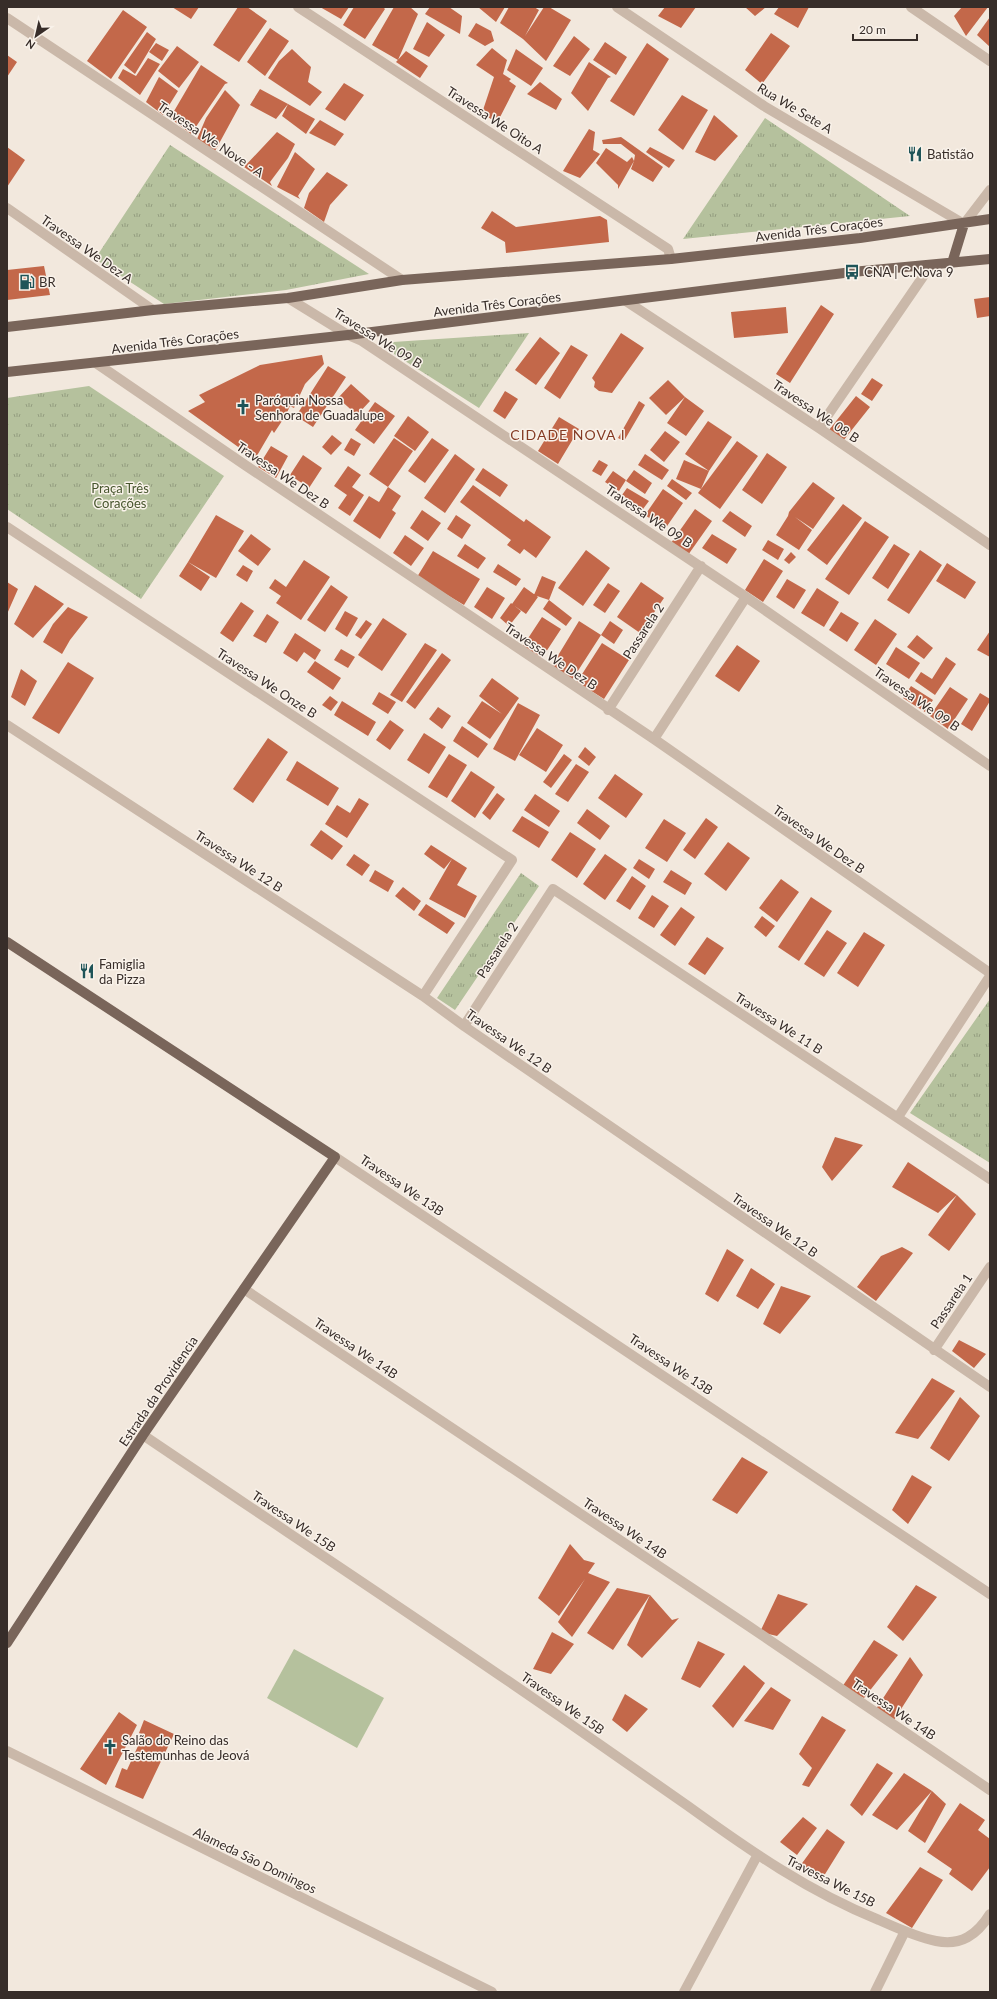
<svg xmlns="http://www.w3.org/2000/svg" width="997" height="1999" viewBox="0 0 997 1999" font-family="Lato,sans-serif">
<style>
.grass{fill:url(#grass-tufts)}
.garden{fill:#b5c19d}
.building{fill:#c3684a}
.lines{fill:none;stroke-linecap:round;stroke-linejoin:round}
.minor{stroke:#cab8a9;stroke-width:10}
.major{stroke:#79655a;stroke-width:10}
.labels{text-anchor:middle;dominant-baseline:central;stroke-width:3;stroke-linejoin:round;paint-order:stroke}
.street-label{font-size:13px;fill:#372d29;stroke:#f9f2ea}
.poi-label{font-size:13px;fill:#372d29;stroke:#f9f2ea;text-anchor:start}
.park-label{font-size:13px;fill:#46552d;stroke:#f9f2ea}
.neighbourhood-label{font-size:14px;letter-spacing:1px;fill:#843b24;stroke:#f9f2ea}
</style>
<defs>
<pattern id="grass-tufts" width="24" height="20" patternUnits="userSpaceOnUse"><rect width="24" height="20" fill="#b5c19d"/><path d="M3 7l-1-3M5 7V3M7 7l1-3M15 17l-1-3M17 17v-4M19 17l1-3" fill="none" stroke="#949d80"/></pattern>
</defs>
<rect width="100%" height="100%" fill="#f2e8dd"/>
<path class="grass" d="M765 118 910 216 683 239Z
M170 145 369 274 286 290 164 304 95 259Z
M529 333 479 408 394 354 393 342Z
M89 386 224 476 141 599 7 509V398Z
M521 873 539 886 455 1010 437 998Z
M990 999V1163L910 1113Z"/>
<path class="garden" d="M294 1649 384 1698 357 1748 267 1698Z"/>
<path class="building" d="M172 7H199L191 19Z
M238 7H247L267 21 239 62 213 45Z
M320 7H349L341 19Z
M354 7H383L385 9 365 39 343 25Z
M394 7H410L418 14 398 60 372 45Z
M430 7H449L462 16 460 34 425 14Z
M478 7H505L496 22Z
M509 7H534L539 10 525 36 544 7H549L571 20 546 61 523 39 500 23Z
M665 7H696L681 28 658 16Z
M745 7H766L755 16Z
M779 7H809L798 28 774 14Z
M962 7H988L966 36 954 16Z
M123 10 147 27 111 79 87 61Z
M990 17V47L977 35Z
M427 22 445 35 429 57 413 49Z
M476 23 491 31 494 41 485 46 468 36Z
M270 28 289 41 265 76 247 62Z
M147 32 156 39 135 74 124 65Z
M771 33 790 46 762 84 745 70Z
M574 36 590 49 570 76 553 66Z
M605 42 627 57 616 75 593 60Z
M156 43 169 50 162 61 149 52Z
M647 43 669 59 634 116 610 101Z
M177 46 199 62 179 88 158 71Z
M492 48 507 60 503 74 511 79 509 81 516 86 497 123 482 113 494 77 476 65Z
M292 49 311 67 308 82 322 92 310 106 268 78 279 61Z
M516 49 543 68 531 86 507 70Z
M406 51 428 66 420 78 396 62Z
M7 55 17 62 7 77Z
M148 58 160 64 140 95 118 78 123 69 136 76Z
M589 62 611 77 608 78 588 111 571 93Z
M201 65 228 83 225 84 191 134 170 118Z
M159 77 178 91 163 115 146 102Z
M540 82 562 99 556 110 527 94Z
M344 83 364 95 345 121 325 109Z
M260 89 288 104 276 119 250 105Z
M225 90 240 105 215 151 197 139 206 118Z
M682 95 708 110 683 150 658 130Z
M288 104 315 119 306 134 282 116Z
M714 115 738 136 715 161 695 152Z
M320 120 344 134 335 146 309 133Z
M589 129 595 132 593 150 600 154 580 178 563 171Z
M277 132 295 144 288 158 270 182 272 186 244 167Z
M621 137 663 167 653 182 631 169 634 161 618 189V185L596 163 606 148 627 162 632 157 634 161 635 155 621 144H603L602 140Z
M7 147 25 160 7 187Z
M650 147 675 160 669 168 646 152Z
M295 152 315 169 298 196 300 199 277 187Z
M327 172 348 185 330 205 324 222 304 208 309 193Z
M492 211 516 227 600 216 607 220 609 242 506 253 505 242 481 228Z
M44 266 50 295 7 300V270Z
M990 297V316L977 318 974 299Z
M821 305 834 314 790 383 776 374Z
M786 307 788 333 734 338 731 312Z
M621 333 644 348 612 393 599 391 594 387 595 382 592 378Z
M540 337 560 353 536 385 515 370Z
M571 345 588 355 560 399 544 388Z
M322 355 324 364 305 384 294 408 290 406 284 419H281L282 421 274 433 272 430 255 459 188 411 205 402 199 395 260 365Z
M328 366 346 377 313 427 296 416Z
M872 378 883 385 872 401 861 394Z
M668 380 685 397 666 415 649 398Z
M351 384 370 401 357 415 338 398Z
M505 391 518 399 505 419 493 411Z
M856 396 870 407 843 441 829 430Z
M685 397 704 411 686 436 667 423Z
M639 401 645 405 624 441 618 438Z
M375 402 395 416 374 444 355 430Z
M408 416 429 432 415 451 394 436Z
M559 417 579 429 558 464 538 451Z
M708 421 732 437 709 471 701 489 676 479 684 460 709 471 685 454Z
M665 431 680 442 664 462 650 450Z
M332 435 342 443 331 455 322 447Z
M351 438 361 444 354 456 344 450Z
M394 438 413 451 388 487 369 474Z
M432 438 449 450 425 483 408 471Z
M737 441 758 456 720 509 698 493Z
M271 446 288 456 276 478 258 467Z
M767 453 787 467 762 504 742 490Z
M455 454 475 469 445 513 424 498Z
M645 454 669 470 662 480 638 465Z
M303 455 322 468 309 488 290 475Z
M599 460 608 465 601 476 592 471Z
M348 466 361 475 352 487 364 495 350 516 338 508 347 495 334 486Z
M483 468 508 485 500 497 475 480Z
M634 470 652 483 645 494 626 481Z
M613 471 626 480 619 491 605 482Z
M672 479 692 493 686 500 667 486Z
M813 482 835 498 813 529 795 517 812 530 799 550 776 535 788 516 789 512Z
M473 485 524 522 526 519 551 537 536 558 524 549 520 554 507 545 511 540 460 502Z
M388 487 401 496 392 510 396 513 380 539 353 521 369 496 379 502Z
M627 488 649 501 643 509 622 495Z
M663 489 683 503 665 529 645 515Z
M843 504 862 518 827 565 807 550Z
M695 509 712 521 688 555 671 543Z
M422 510 441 523 428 541 410 528Z
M730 511 752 526 745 537 722 521Z
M216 515 244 531 216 578 188 562Z
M456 515 471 525 462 539 447 529Z
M865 521 889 537 849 595 825 579Z
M251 534 271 549 258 566 238 551Z
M712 534 737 549 727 564 702 548Z
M405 535 424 548 411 566 393 553Z
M768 540 784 549 778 560 762 550Z
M465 544 486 558 478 569 457 556Z
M894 544 910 554 888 589 872 578Z
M586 550 610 568 583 606 558 588Z
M920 550 942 565 909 614 887 600Z
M433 551 480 579 464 605 417 577Z
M791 552 796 557 789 564 784 560Z
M764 559 783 571 763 602 745 590Z
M304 560 330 577 301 620 276 603 281 596 269 588 275 579 286 587Z
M188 562 210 577 201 591 179 576Z
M947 563 976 582 965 599 936 581Z
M498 564 521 579 516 586 493 572Z
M243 565 253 571 247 582 236 575Z
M542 576 556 582 549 600 534 595Z
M787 579 806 590 794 609 776 597Z
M7 582 18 589 7 614Z
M641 582 664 598 640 633 617 617Z
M608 583 620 591 605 613 593 605Z
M35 585 64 604 33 638 14 624Z
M331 585 348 597 325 632 307 620Z
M487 587 505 598 492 619 474 607Z
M524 587 538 597 526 614 512 604Z
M817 588 839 602 824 627 801 613Z
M549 600 572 618 566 626 543 609Z
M241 602 254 611 233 642 220 633Z
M511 603 521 611 509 626 500 618Z
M68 607 88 617 70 640 62 654 43 642 53 624Z
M345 611 358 618 347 637 335 629Z
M841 612 859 623 847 642 829 630Z
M267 614 279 622 266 643 253 636Z
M542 617 561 629 542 658 523 646Z
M383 618 407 634 382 671 358 655Z
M875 619 897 634 876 665 854 650Z
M366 620 372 624 361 639 355 635Z
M579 621 601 635 572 680 551 667Z
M610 621 623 630 614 644 601 635Z
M990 631V657L977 650Z
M295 633 321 650 315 660 304 652 297 662 283 653Z
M917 635 933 648 924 659 907 647Z
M425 643 437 650 402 702 390 695Z
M602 643 629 660 604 699 577 682Z
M737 645 760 661 739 692 715 676Z
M896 647 920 663 909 679 886 664Z
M341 649 355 657 348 668 334 660Z
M442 653 451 660 415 709 406 702Z
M946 657 956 664 935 695 915 681 921 672 932 679Z
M315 661 341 678 333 690 307 672Z
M68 662 94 678 59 734 32 718Z
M21 669 37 681 25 706 11 697Z
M492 678 519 698 490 739 467 723 482 701 502 714 479 696Z
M911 686 933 700 925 712 903 698Z
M950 687 968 699 948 729 930 716Z
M379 692 396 702 388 714 372 704Z
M980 693 990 699V701L972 731 961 724Z
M330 696 338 702 331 711 322 705Z
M342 701 376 722 368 736 334 715Z
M518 703 540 715 515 761 493 749Z
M438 707 451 716 442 729 429 719Z
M390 720 404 730 390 750 376 740Z
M462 726 488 744 478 758 453 741Z
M537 728 563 745 546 772 519 755Z
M424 733 446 747 429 774 407 760Z
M268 738 288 752 253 803 233 789Z
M585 747 596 757 589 766 578 757Z
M449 754 467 765 447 798 428 787Z
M564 754 572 760 551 788 543 782Z
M297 761 339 788 328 806 286 780Z
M576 764 589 772 568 802 555 794Z
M471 771 495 787 475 818 451 801Z
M615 774 643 794 626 818 598 798Z
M497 793 505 799 490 820 482 813Z
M535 794 560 811 549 827 524 810Z
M359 798 369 804 347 838 325 824 337 805 350 813Z
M587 809 610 826 600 840 577 823Z
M522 816 549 832 539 848 512 831Z
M706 818 718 827 695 859 683 850Z
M664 819 686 833 667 862 645 848Z
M321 830 343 846 332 860 310 845Z
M570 832 596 849 577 878 551 860Z
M728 842 750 858 726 891 704 874Z
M431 845 467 868 457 885 477 896 465 918 429 899 452 859 444 869 424 854Z
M354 854 370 865 362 876 346 865Z
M605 854 627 869 605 900 583 884Z
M639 859 655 869 649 879 633 868Z
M375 870 394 881 388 892 369 881Z
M671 870 692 883 685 895 663 882Z
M632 876 646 886 630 910 616 901Z
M781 879 799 892 777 922 759 908Z
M403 887 421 901 414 911 395 896Z
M652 895 669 906 654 928 638 918Z
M811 897 832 911 799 961 778 947Z
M426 904 455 923 447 934 418 915Z
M681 907 695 917 675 946 660 935Z
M762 916 775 926 766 937 754 927Z
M827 930 847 943 824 977 804 964Z
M864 932 885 945 858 987 837 973Z
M707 937 724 948 705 975 688 964Z
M835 1137 863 1145 832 1181 822 1167Z
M908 1162 957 1195 938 1213 892 1187Z
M957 1195 976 1214 949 1251 928 1235Z
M902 1247 913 1253 876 1301 857 1287 881 1256Z
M727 1249 744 1260 718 1302 705 1294Z
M751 1268 775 1284 758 1309 736 1296Z
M781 1286 811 1296 780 1334 763 1324Z
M959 1340 986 1354 974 1368 952 1351Z
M932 1378 955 1391 918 1439 895 1433Z
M960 1397 980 1416 949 1461 930 1448Z
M742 1457 768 1472 737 1514 712 1500Z
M912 1475 932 1487 908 1524 892 1510Z
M570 1544 584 1560 595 1563 588 1573 610 1582 572 1637 558 1622 585 1579 559 1616 538 1598Z
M916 1585 937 1597 903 1641 887 1627Z
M617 1588 650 1595 672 1620 679 1618 642 1658 627 1645 650 1595 613 1650 587 1633Z
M778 1594 808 1604 777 1636 760 1632Z
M552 1632 574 1644 551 1674 533 1669Z
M874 1640 898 1655 864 1698 842 1687Z
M698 1641 725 1654 700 1688 681 1679Z
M910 1657 923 1675 894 1720 876 1709Z
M744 1665 765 1683 733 1728 712 1706Z
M771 1687 791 1700 773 1730 744 1721Z
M625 1694 648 1709 627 1732 612 1720Z
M119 1712 137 1725 106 1785 80 1769Z
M822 1716 846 1730 809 1787 802 1785 812 1768 799 1754Z
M144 1720 174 1734 143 1799 115 1787 122 1768 127 1770 143 1735 139 1733Z
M877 1763 893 1773 862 1816 850 1805Z
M904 1773 932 1791 946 1804 925 1843 908 1831 932 1791 897 1830 872 1815Z
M960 1803 985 1820 978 1830 990 1839V1867L972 1891 949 1874 952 1869 927 1852Z
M803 1817 817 1828 797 1855 780 1842Z
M827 1829 845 1842 822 1879 800 1866Z
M920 1867 943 1880 912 1928 886 1913Z"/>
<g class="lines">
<path class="minor" d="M298 7 668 249 671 259
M617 7 764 106 964 224 990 190
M911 7 990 61
M7 18 402 280
M7 208 153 310
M288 298 348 335 362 341 746 597 990 766
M626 301 819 428 990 545
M96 363 245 465 654 739 990 973
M819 428 931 265
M7 527 512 860 423 996
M608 710 701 566
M7 725 423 996 464 1026 990 1387
M654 739 746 597
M464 1026 553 889 990 1179
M898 1117 990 976
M335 1157 990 1594
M244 1289 750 1627 990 1790
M934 1350 990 1267
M143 1435C282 1529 422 1621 559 1716 602 1746 645 1776 688 1806 749 1850 809 1892 879 1920 897 1928 916 1937 936 1941 961 1946 977 1935 990 1914
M7 1751 492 1992
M684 1992 757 1856
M875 1992 905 1931"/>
<path class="major" d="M952 263 964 224
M7 327 153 310 288 298 402 280 671 259 860 238 990 219
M7 372 348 335 852 272 990 259
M7 942 335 1157 143 1435 7 1643"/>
</g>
<defs>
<g id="restaurant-bare" transform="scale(1.2)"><path d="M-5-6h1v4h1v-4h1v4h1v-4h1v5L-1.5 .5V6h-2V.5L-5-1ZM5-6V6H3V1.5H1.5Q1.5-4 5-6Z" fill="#1f5458" stroke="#f9f2ea" stroke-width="2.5" paint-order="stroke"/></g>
<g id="bus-bare" transform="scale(1.2)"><path d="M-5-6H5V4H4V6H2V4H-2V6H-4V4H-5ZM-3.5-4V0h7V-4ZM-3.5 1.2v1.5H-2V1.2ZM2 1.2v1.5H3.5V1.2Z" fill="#1f5458" stroke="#f9f2ea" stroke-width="2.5" paint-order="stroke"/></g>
<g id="fuel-bare" transform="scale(1.2)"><path d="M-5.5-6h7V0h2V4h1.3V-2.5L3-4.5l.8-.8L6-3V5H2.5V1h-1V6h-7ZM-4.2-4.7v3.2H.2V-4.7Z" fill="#1f5458" stroke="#f9f2ea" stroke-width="2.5" paint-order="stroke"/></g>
<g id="church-bare" transform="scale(1.2)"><path d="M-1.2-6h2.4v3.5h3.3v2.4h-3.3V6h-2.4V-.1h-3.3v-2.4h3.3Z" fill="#1f5458" stroke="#f9f2ea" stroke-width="2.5" paint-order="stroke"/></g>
</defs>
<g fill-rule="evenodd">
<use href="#restaurant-bare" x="915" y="154"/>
<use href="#bus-bare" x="852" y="272"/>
<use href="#fuel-bare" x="27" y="282"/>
<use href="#church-bare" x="243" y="407"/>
<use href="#restaurant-bare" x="87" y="971"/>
<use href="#church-bare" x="110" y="1747"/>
</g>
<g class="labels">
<g class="street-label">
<text transform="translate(795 108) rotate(31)">Rua We Sete A</text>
<text transform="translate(495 120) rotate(33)">Travessa We Oito A</text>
<text transform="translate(211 139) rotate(34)">Travessa We Nove - A</text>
<text transform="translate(819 229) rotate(-7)">Avenida Três Corações</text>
<text transform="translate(87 249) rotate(35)">Travessa We Dez A</text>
<text transform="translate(497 304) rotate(-7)">Avenida Três Corações</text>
<text transform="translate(378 338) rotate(32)">Travessa We 09 B</text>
<text transform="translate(175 341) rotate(-7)">Avenida Três Corações</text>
<text transform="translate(816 411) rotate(34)">Travessa We 08 B</text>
<text transform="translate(283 475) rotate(34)">Travessa We Dez B</text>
<text transform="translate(649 516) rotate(34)">Travessa We 09 B</text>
<text transform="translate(643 631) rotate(-57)">Passarela 2</text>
<text transform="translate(551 656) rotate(34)">Travessa We Dez B</text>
<text transform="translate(267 683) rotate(33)">Travessa We Onze B</text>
<text transform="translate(917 699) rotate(35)">Travessa We 09 B</text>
<text transform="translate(819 839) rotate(35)">Travessa We Dez B</text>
<text transform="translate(239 861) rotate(33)">Travessa We 12 B</text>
<text transform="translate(497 950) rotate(-57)">Passarela 2</text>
<text transform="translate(779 1023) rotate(33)">Travessa We 11 B</text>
<text transform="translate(509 1041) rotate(35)">Travessa We 12 B</text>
<text transform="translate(402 1185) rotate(34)">Travessa We 13B</text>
<text transform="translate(775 1225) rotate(35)">Travessa We 12 B</text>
<text transform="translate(951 1301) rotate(-56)">Passarela 1</text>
<text transform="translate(356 1348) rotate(34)">Travessa We 14B</text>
<text transform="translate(671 1364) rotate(34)">Travessa We 13B</text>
<text transform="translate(158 1391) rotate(-56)">Estrada da Providencia</text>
<text transform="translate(294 1521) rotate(34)">Travessa We 15B</text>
<text transform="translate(625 1528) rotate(34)">Travessa We 14B</text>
<text transform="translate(563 1703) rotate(35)">Travessa We 15B</text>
<text transform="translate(894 1709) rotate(34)">Travessa We 14B</text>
<text transform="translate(255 1860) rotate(26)">Alameda São Domingos</text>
<text transform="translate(831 1881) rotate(27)">Travessa We 15B</text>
</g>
<g class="poi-label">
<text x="927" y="154">Batistão</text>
<text x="864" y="272">CNA | C.Nova 9</text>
<text x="39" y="282">BR</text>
<text x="255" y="400">Paróquia Nossa<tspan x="255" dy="15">Senhora de Guadalupe</tspan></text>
<text x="99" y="964">Famiglia<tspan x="99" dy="15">da Pizza</tspan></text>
<text x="122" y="1740">Salão do Reino das<tspan x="122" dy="15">Testemunhas de Jeová</tspan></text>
</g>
<g class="park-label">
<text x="120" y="488">Praça Três<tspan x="120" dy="15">Corações</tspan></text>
</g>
<g class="neighbourhood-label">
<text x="568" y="434">CIDADE NOVA I</text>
</g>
</g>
<rect width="997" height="1999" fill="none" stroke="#372d29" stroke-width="16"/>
<g transform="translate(36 36) rotate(214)" stroke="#f9f2ea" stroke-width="3" paint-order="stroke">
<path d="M0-3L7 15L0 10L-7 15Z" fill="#372d29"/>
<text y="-6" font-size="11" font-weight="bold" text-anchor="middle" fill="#372d29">N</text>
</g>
<path d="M853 34v6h64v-6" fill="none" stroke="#372d29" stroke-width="2"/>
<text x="859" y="34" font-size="12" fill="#372d29" stroke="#f9f2ea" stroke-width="3" paint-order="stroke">20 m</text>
</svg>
